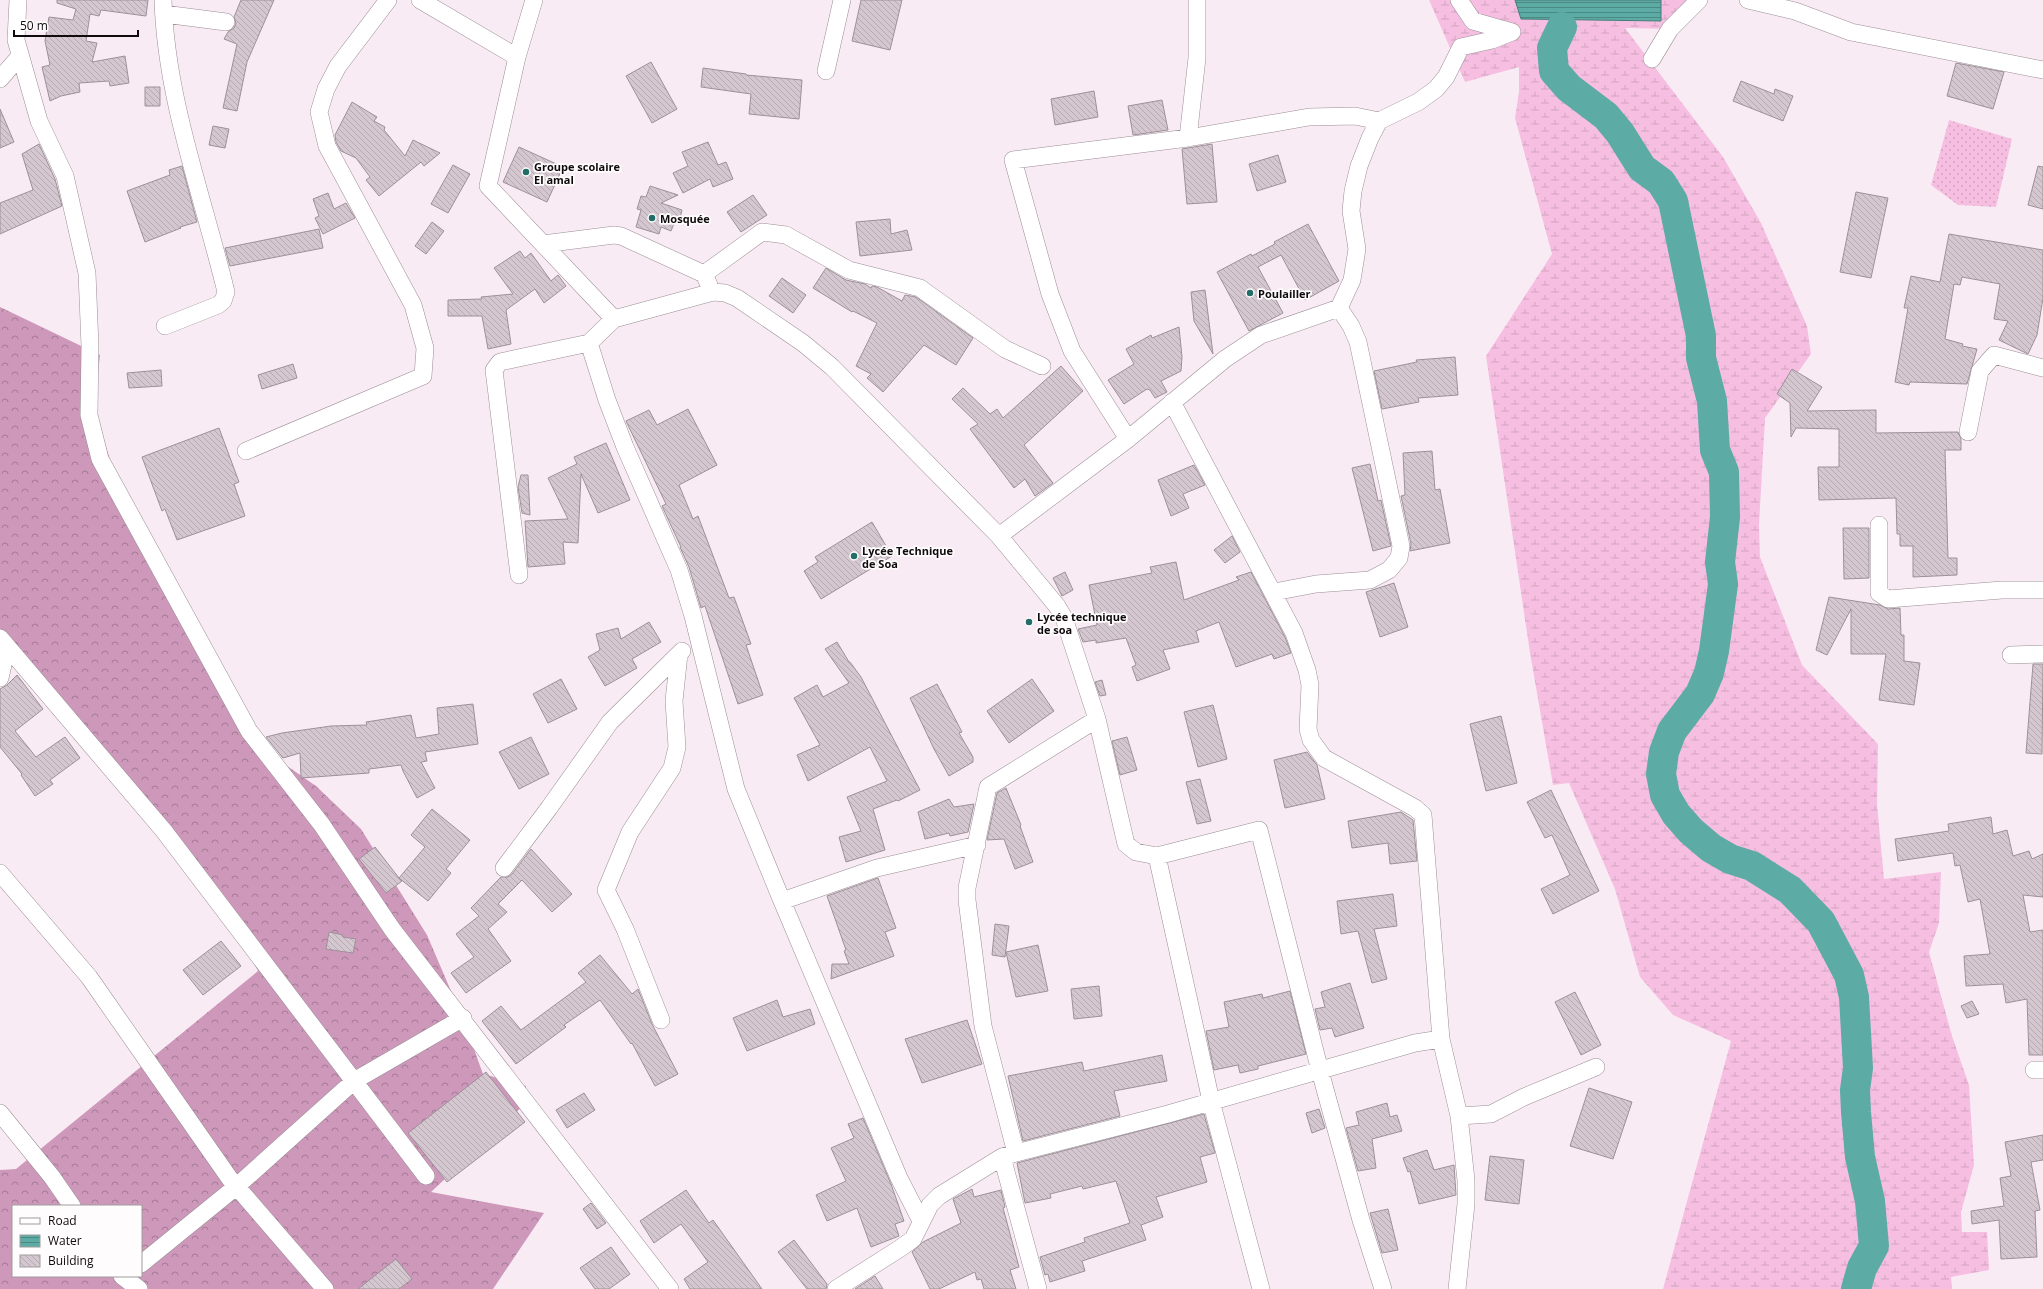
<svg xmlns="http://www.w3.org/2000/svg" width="2043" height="1289" viewBox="0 0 2043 1289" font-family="'Open Sans',sans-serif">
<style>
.grass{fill:url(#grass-dots)}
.forest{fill:url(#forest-crowns);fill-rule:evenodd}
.wetland{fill:url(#wetland-marsh)}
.water{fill:url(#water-rules);stroke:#467b77}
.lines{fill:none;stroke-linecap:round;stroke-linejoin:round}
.river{stroke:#5daba5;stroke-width:30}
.building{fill:url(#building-back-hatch);stroke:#9d9199}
.street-casing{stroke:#9b8e96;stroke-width:18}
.street{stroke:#fff;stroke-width:17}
.poi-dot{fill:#226d67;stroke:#fffcfe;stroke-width:1.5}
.labels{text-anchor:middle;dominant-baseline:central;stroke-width:3.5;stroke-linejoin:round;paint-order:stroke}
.poi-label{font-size:11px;font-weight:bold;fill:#0f0b0d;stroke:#fffcfe;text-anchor:start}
</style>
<defs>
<pattern id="grass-dots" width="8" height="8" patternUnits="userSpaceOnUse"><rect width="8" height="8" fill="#f6bfe2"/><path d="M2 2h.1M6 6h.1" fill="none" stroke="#d2a3c1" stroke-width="1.8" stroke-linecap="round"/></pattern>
<pattern id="forest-crowns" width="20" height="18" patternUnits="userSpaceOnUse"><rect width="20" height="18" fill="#cd98ba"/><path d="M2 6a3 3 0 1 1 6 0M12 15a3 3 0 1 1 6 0" fill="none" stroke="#a57a96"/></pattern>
<pattern id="wetland-marsh" width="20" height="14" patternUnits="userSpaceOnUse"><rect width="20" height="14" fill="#f6bfe2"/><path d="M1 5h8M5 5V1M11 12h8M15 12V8" fill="none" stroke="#d2a3c1"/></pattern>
<pattern id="water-rules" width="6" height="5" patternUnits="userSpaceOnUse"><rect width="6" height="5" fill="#5daba5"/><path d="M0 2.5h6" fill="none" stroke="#4b8985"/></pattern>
<pattern id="building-back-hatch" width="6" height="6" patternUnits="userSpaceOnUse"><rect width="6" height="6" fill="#d5c7cf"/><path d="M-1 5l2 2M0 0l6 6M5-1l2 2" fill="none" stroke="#b6aab1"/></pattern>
</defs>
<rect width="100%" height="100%" fill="#f9ebf3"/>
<path class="grass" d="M1949 120 2012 139 1996 207 1958 205 1931 185Z"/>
<path class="forest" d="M0 307 100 355 94 409 113 469 264 750 316 786 361 829 427 935 463 1019 483 1074 526 1086V1103L431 1192 544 1213 493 1289H0V1170L16 1169 258 971 231 917 0 638ZM13 1206H141V1276H13Z"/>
<path class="wetland" d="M1429 0H1515L1521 19 1661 21V0H1699L1670 29 1625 28 1723 157 1761 223 1807 326 1811 354 1765 418 1759 525 1760 557 1802 665 1878 744 1877 804 1884 879 1941 872 1939 923 1929 952 1952 1036 1969 1085 1974 1165 1961 1212 1962 1232H1987L1989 1270 1951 1277 1952 1289H1663L1731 1041 1673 1015 1640 977 1615 889 1569 783 1553 785 1530 653 1486 356 1552 254 1515 118 1519 92V67L1465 82Z"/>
<path class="water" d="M1515 0H1661V21L1521 19Z"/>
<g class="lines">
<path class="river" d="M1562 27 1552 48 1554 71 1569 88 1606 116 1620 133 1642 168 1661 182 1673 201 1701 336V358L1712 401 1715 450 1724 472 1725 517 1720 562 1723 584 1714 651 1709 673 1700 694 1672 731 1664 752 1661 774 1665 795 1676 814 1691 831 1711 848 1730 859 1752 866 1790 890 1821 922 1849 975 1854 997 1858 1068 1855 1090 1856 1112 1860 1157 1870 1201 1874 1246 1862 1268 1856 1289"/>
</g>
<path class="building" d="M57 0H148L146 16 101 10 99 16 90 14 86 41 97 43 92 62 125 56 129 83 110 86 109 81 79 83 80 92 61 96 50 101 42 67 50 65 45 41 49 17 73 20 76 9 57 3Z
M241 0H274L247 62 237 111 223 108 237 44 224 39 228 32 234 28 236 23 234 17Z
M861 0H902L890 50 852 41Z
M651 62 677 109 652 123 626 76Z
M1956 63 2004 72 1993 109 1947 96Z
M703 68 746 74V75L802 80 799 119 749 114 751 94 701 87Z
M1741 81 1774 94 1775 89 1793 96 1783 121 1733 101Z
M145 87H160V106H145Z
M1094 91 1098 117 1055 125 1051 99Z
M1162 100 1168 130 1133 135 1128 106Z
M352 102 377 117 374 121 385 127 384 130 405 156 413 140 440 153 424 166 421 162 379 196 366 180 370 177 356 158 341 151 336 142 335 135Z
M0 109 14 142 0 148Z
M213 126 229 129 225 148 209 145Z
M708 142 718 165 726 162 733 179 713 187 710 179 683 193 673 173 688 166 682 152Z
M39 144 55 179 62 206 0 234V203L33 190 22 154Z
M1212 144 1217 202 1187 204 1182 149Z
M519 147 563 167 547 202 503 182Z
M1278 155 1286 182 1257 191 1249 164Z
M453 165 470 174 448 213 431 204Z
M182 166 197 222 180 227 181 228 145 242 127 191 170 175 169 170Z
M2038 166 2043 167V209L2028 205Z
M650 186 678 195 661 203 682 210 679 222 675 221 671 231 661 227 659 234 636 227 641 210 637 209 641 196 646 197Z
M1856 192 1888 198 1871 278 1840 272Z
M328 193 334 209 346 203 355 218 323 234 315 218 319 216 313 199Z
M753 195 767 215 741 232 727 212Z
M890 219 891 234 907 230 912 250 860 256 856 222Z
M432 222 444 231 426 254 415 246Z
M1308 224 1339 281 1305 300 1281 255 1258 267 1283 313 1249 331 1217 272 1251 254 1252 256 1275 244 1274 242Z
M319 229 323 248 230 266 225 248Z
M1949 234 2043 250V298L2037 335 2028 354 1999 340 2008 321 1994 319 2000 284 1962 277 1960 285 1954 284 1945 339 1963 344 1962 346 1977 349 1967 384 1910 382 1909 385 1895 382 1908 308H1904L1911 276 1940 282Z
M520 251 525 258 531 253 551 281 558 275 566 286 544 303 535 289 506 310 511 344 488 349 482 316H448V300L482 299 481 297 513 294 494 268Z
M826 268 846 280 865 284 871 288 872 286 877 287 902 301 905 295 916 297 973 338 956 365 924 345 883 392 867 378 871 374 856 366 877 323 853 311 852 312 813 288Z
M782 278 806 295 793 313 769 296Z
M1205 290 1213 354 1194 321 1191 292Z
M1179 327 1182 357 1181 371 1161 381 1167 392 1155 398 1150 390 1147 389 1124 404 1108 380 1134 364 1126 349 1151 335 1152 338Z
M1455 357 1458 395 1418 398 1419 402 1382 409 1374 371 1417 362 1416 360Z
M293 364 297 378 262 389 258 375Z
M1061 366 1083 391 1024 445 1053 483 1035 496 1025 479 1014 488 970 429 978 424 952 399 963 388 990 414 997 409 1003 418Z
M1792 369 1822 387 1807 411 1876 410V433L1958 432 1961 439V450H1945L1948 558H1957V575L1913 577V546H1900V534H1897L1896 498 1819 500 1818 467H1839V429L1796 428 1791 437 1790 403 1777 394Z
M161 370 162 386 129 388 127 373Z
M688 409 717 465 679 485 693 519 698 516 729 598 734 597 751 644 746 645 763 695 738 704 705 606 701 608 689 567 680 547H681L662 506 666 504 626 421 649 410 657 425Z
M219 428 239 482 234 484 245 516 177 540 165 509 162 511 142 457Z
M606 443 630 500 598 513 581 474 578 543 563 542 565 564 528 567 525 521 568 519 548 478 577 464 574 457Z
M1432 451 1435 490 1440 489 1450 543 1410 551 1411 544 1401 496 1405 495 1403 453Z
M1370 464 1378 501 1381 500 1391 546 1373 551 1352 468Z
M1194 465 1205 485 1183 494 1189 508 1171 516 1158 480Z
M521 475H528L530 515 522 513 518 487Z
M872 522 892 556 821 599 804 571 818 562 815 557Z
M1843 528H1869V578L1844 579Z
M1232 536 1240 552 1225 563 1214 550Z
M1176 562 1184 600 1239 580 1236 577 1251 572 1285 637 1291 653 1274 659 1272 654 1236 667 1219 622 1196 631 1199 642 1163 650 1170 669 1137 681 1132 667 1136 665 1126 638 1096 643V640L1083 642 1078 629 1097 625 1089 585 1152 573 1150 567Z
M1065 572 1073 590 1062 596 1053 578Z
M1394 583 1408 627 1380 637 1366 592Z
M1829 597 1880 605 1888 609 1900 608 1901 635H1904V661L1920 663 1914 705 1879 700 1886 654H1851V609L1827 655 1816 650Z
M649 622 661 642 632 659 637 668 605 686 588 657 600 650 596 634 618 628 621 639Z
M837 642 849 662H850L861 677 920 790 898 801 897 800 873 809 885 850 846 862 839 837 861 831 847 797 887 781 870 747 808 781 797 755 820 745 794 698 817 685 823 697 849 683 825 649Z
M2033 664H2043L2042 754 2026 753Z
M17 675 43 709 15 731 36 757 65 737 80 758 50 780 53 784 35 796 21 775 22 774 0 747V689L7 685Z
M561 679 577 709 548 723 533 694Z
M1032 679 1054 711 1009 743 987 711Z
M1102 680 1106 695 1100 696 1095 682Z
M937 684 962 732 959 733 973 757V762L949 776 934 749 910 698Z
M473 704 478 744 425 752 427 761 421 762 435 788 417 798 403 771 401 765 369 769V773L301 778 300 753 283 758 266 737 282 733 331 726 367 725 366 722 411 715 416 738 439 734 437 708Z
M1213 705 1227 759 1198 767 1184 712Z
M1501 716 1517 783 1486 791 1470 724Z
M531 737 549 774 519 789 499 752Z
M1127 737 1137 770 1120 775 1112 741Z
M1307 752 1317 765 1325 799 1285 808 1274 760Z
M1200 779 1211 821 1197 824 1186 782Z
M1006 788 1021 825 1020 826 1033 862 1015 869 1004 839 987 840 997 793Z
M1551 790 1599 891 1553 914 1541 889 1570 875 1552 835 1545 838 1527 802Z
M949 799 954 807 974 804 968 832 950 836 949 833 925 839 918 812Z
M432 809 470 840 446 869 451 873 428 901 399 878 402 881 386 893 359 859 375 847 399 878 425 847 411 835Z
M1401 812 1413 820 1417 861 1390 864 1388 843 1352 848 1348 821Z
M1991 817 1993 834 2007 830 2013 856 2029 851 2032 859 2043 854V897L2023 895 2030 932 2043 930V1055H2029L2027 999 2006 1003 2003 984 1966 986 1964 956 1990 954 1980 899 1968 902 1960 865 1955 866 1953 853 1898 861 1895 839 1949 831 1948 824Z
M531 849 572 894 552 912 522 880 498 904 507 912 488 929 511 961 466 993 451 973 474 957 456 934 479 916 471 908 501 877H508L512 874Z
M878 878 896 928 885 932 894 956 831 979 832 964H849L844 951 846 950 827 896Z
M1393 894 1397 926 1374 929 1387 979 1372 983 1358 931 1341 934 1337 901Z
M995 924 1009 926 1005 957 992 955Z
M329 932 343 935V937L356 939 353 953 326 949Z
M221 941 241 966 203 995 183 970Z
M1038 945 1048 991 1016 997 1006 952Z
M600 955 632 994 638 989 652 1024 678 1074 655 1086 632 1043 631 1044 600 1000 564 1025 566 1027 516 1064 482 1021 501 1006 521 1030 586 982 578 973Z
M1350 983 1364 1028 1335 1037 1332 1028 1320 1030 1315 1009 1325 1007 1321 992Z
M1099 986 1102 1016 1074 1019 1071 989Z
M1290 991 1306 1054 1258 1066V1069L1240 1073 1238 1065 1214 1070 1206 1031 1229 1027 1224 1002 1262 994 1263 998Z
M1575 992 1601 1045 1581 1055 1555 1002Z
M777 1000 783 1017 810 1009 815 1024 747 1051 733 1018Z
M1972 1001 1979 1014 1967 1018 1961 1006Z
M967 1020 982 1064 922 1083 905 1039Z
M1162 1055 1167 1081 1114 1091 1120 1116 1023 1141 1008 1076 1082 1062 1084 1071Z
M486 1072 525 1122 447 1182 408 1133Z
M1589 1088 1632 1102 1613 1159 1570 1146Z
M584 1093 595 1110 567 1128 556 1110Z
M1387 1103 1390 1117 1397 1115 1402 1131 1372 1139 1376 1168 1358 1171 1346 1128 1359 1125 1356 1112Z
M1319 1109 1325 1128 1312 1133 1306 1113Z
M1204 1114 1215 1153 1200 1157 1207 1182 1156 1197 1163 1217 1141 1225 1146 1240 1082 1261 1085 1271 1050 1282 1048 1274 1045 1275 1040 1257 1085 1242 1084 1238 1130 1223 1116 1181 1083 1189 1082 1186 1050 1194 1051 1198 1025 1203 1017 1163Z
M863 1118 891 1184 904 1221 895 1224 899 1236 871 1247 857 1208 827 1221 816 1195 846 1181 831 1148 854 1138 848 1124Z
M2043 1135V1160L2031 1162 2040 1210 2035 1211 2037 1257 2001 1259 1999 1220 1972 1224 1971 1211 2004 1206 2000 1178 2011 1176 2005 1142Z
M1427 1150 1434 1170 1454 1165 1456 1195 1419 1204 1410 1171 1408 1172 1403 1158Z
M1490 1156 1524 1160 1519 1204 1485 1200Z
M972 1189 974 1197 1001 1190 1005 1207 1003 1208 1019 1267 1010 1270 1016 1289H984L981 1279 977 1280 975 1272 939 1289H930L912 1252 923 1242 961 1223 953 1199Z
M686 1190 709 1223 713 1220 762 1289H690L684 1279 708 1262 681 1224 654 1243 640 1221Z
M591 1203 606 1223 597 1229 583 1209Z
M1388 1209 1398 1250 1382 1253 1370 1213Z
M794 1240 827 1284 826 1289H807L778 1252Z
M611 1247 630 1274 609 1289H595L580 1268Z
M396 1259 412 1279 399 1289H358Z
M875 1276 883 1289H855Z"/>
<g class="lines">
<g class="street-casing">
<path id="street" d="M18 0 16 40 39 121 65 176 87 273 90 346 89 415 100 459 249 731 322 825 392 929 670 1289
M163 0C166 100 203 196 226 292L223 301 218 305 165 326
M420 0 517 57
M534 0 517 57 488 186 614 319
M1459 0 1473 21 1512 32
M1748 0 1795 11 1851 32 2043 70
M164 14 226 22
M1652 59 1670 29 1699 0
M826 71 842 0
M0 79 20 56
M1188 138 1197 58V0
M543 244 614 235 621 236 704 274 709 285
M704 274 762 232 786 235 849 270 920 288 1005 349 1042 366
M1172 402 1294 633 1307 670 1310 685 1308 729 1311 740 1324 758 1415 808 1423 815 1441 1039
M1968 432 1980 371 1994 355 2043 368
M1128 439 1072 351 1050 294 1013 160 1188 138 1309 117 1355 116 1379 121
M246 451 423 376 425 348 413 305 327 146 319 112 326 89 338 66 388 0
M1879 525V593L1888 599 2002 590H2043
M999 536 1128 439 1225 359 1261 335 1339 308 1352 280 1357 249 1351 211 1353 191 1359 166 1370 138 1379 121 1418 102 1436 89 1446 77 1461 47 1492 40 1512 32
M519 575 494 370 500 362 589 343
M1274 592 1316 584 1370 580 1389 570 1399 558 1401 546 1358 342 1351 326 1339 308
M0 638 164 831 426 1176
M2011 655 2043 654
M0 678 7 647
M1157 856 1259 830 1320 1071 1361 1220 1383 1289
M504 868 549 808 610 722 682 651
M0 873 89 977 230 1179 325 1289
M782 901 736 789 693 616 679 570 625 447 607 400 589 343 614 319 713 292 725 293 737 298 803 343 832 367 999 536 1057 606 1064 618 1097 719 1126 844 1136 852 1157 856 1211 1101 1261 1289
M661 1020 625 929 606 890 630 832 672 768 677 747 674 701 679 654
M2034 1070H2043
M0 1113 52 1177 72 1206
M1459 1116 1491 1114 1524 1097 1596 1067
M1016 1153 1168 1114 1415 1043 1441 1039 1459 1116 1466 1180V1204L1457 1289
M921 1221 899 1178 782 901 877 868 977 845
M141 1264 237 1186 354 1081 463 1018
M122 1276 139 1289
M836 1289 899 1249 913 1239 930 1205 939 1196 1002 1157
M1038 1289 1002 1157 1016 1153 983 1026 967 900V888L988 787 1097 719"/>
</g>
<use href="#street" class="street"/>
</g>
<g class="poi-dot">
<circle cx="526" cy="172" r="4"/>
<circle cx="652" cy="218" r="4"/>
<circle cx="1250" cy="293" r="4"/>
<circle cx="854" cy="556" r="4"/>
<circle cx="1029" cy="622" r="4"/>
</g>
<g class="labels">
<g class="poi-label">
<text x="534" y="166">Groupe scolaire<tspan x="534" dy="13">El amal</tspan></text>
<text x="660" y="218">Mosquée</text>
<text x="1258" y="293">Poulailler</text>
<text x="862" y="550">Lycée Technique<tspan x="862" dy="13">de Soa</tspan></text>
<text x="1037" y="616">Lycée technique<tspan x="1037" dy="13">de soa</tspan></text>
</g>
</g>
<rect x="12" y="1205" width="130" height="72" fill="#fffcfe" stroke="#9f9c9e"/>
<rect x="20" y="1218" width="20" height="6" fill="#ffffff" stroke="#9f9c9e"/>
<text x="48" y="1225" font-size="12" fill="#0f0b0d">Road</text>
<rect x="20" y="1235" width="20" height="12" fill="url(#water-rules)" stroke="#9f9c9e"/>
<text x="48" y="1245" font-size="12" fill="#0f0b0d">Water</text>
<rect x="20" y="1255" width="20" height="12" fill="url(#building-back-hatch)" stroke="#9f9c9e"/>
<text x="48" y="1265" font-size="12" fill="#0f0b0d">Building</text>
<path d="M14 30v6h124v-6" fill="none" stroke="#0f0b0d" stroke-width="2"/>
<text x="20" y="30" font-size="12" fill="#0f0b0d" stroke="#fffcfe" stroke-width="3" paint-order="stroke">50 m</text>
</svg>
